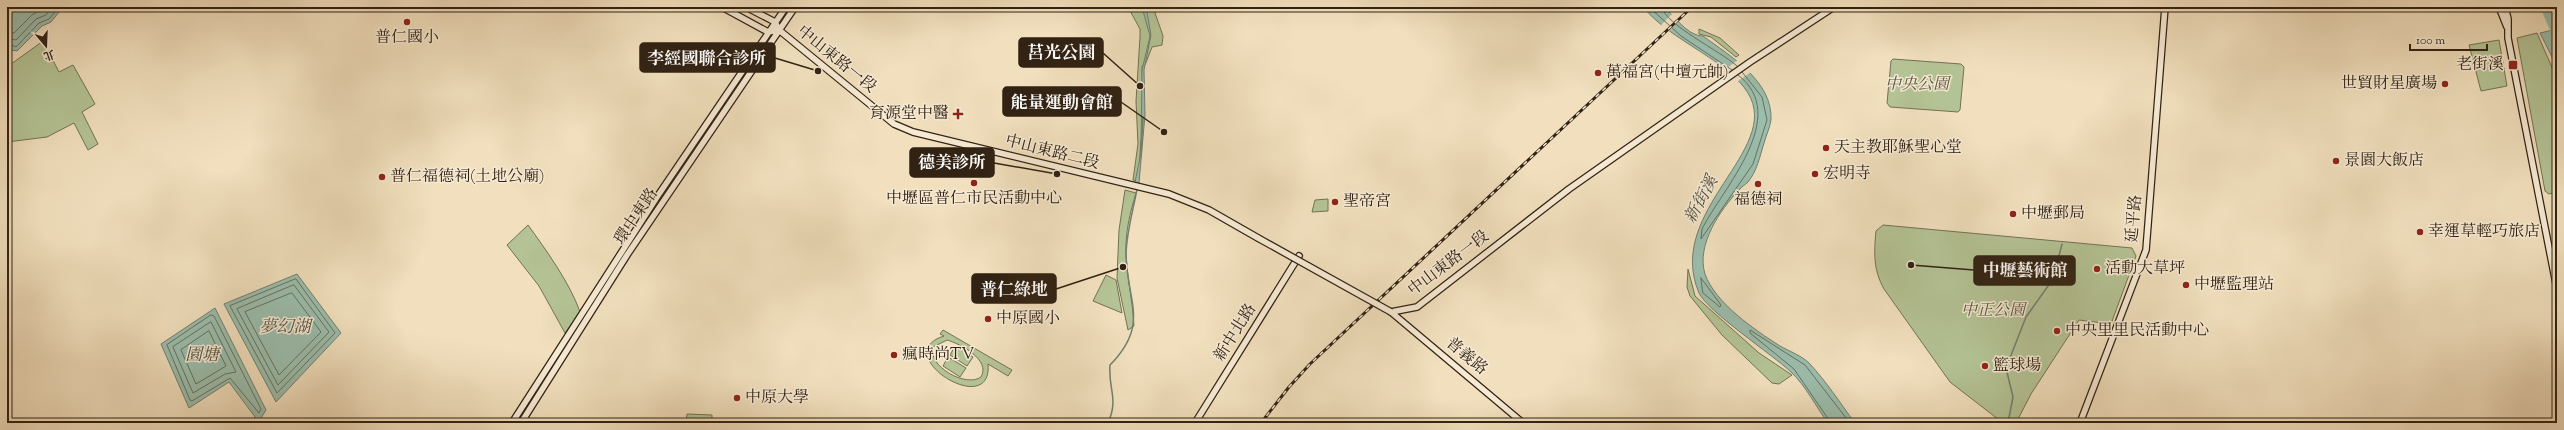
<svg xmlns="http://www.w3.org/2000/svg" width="2564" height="430" viewBox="0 0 2564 430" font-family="'Sorts Mill Goudy','Noto Serif TC',serif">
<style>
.green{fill:#b4c395;stroke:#727254;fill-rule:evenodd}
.water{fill:#9bbdac;stroke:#717f6f}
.pier{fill:#f1dfbd}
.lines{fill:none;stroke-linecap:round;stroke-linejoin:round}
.shore{stroke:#667060;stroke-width:1}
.stream{stroke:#717f6f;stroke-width:1.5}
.river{stroke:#9bbdac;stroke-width:9}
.secondary-casing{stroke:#312213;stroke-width:8}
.secondary{stroke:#f6ead4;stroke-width:5.5}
.rail-casing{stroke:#312213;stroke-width:3}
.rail{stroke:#f6ead4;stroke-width:1.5;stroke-dasharray:4.5;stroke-linecap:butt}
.secondary-bridge-casing{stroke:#312213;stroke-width:8;stroke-linecap:butt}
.secondary-bridge{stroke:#f6ead4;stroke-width:5.5}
.poi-dot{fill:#8f2418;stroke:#f6ead4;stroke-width:1.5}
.labels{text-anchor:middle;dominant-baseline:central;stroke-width:3;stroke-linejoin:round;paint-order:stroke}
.poi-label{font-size:16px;fill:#312213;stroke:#f6ead4;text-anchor:start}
.street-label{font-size:16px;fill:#312213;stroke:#f6ead4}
.park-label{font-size:16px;font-style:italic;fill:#58523a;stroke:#f6ead4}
.water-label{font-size:17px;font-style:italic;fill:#515041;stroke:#f6ead4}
.leader{fill:none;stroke:#312213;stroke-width:1.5}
.callout-dot{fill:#312213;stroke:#f6ead4;stroke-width:1.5}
.callout{fill:#312213;stroke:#312213;stroke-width:1.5}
.callout-label{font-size:17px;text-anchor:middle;font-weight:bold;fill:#fff}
</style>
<rect width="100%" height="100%" fill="#f1dfbd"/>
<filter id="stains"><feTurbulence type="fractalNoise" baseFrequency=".005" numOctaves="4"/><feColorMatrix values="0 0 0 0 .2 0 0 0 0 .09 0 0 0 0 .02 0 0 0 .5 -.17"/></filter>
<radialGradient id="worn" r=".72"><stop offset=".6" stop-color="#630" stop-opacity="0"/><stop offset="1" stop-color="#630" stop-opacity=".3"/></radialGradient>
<path class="green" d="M1128 7H1153L1163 36 1162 45 1152 47 1145 65 1142 66 1143 115 1138 181 1133 180 1138 144 1136 101 1140 37V29Z
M1699 29 1720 38 1739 55 1736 57 1711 37 1699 34Z
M2537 33 2557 79V192L2549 194 2545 191 2517 38Z
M2499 40 2507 86 2481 91 2469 45Z
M43 41 59 72 73 65 95 104 82 112 98 144 88 150 74 123 47 137 7 142V67Z
M1893 59 1961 64 1964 67 1960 110 1958 112 1890 107 1887 103 1891 61Z
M1125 190 1136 193C1130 213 1125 233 1126 254 1127 278 1133 302 1134 326L1128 330 1117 278 1119 230Z
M1328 199V211L1312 212 1315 200Z
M528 225C546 250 570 283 580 312L565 333 539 286 507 245Z
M1883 225 2132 248 2136 256 2111 324 2079 320 2031 394 2016 423H2003L1950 382 1884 289C1873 269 1874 253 1876 231Z
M1688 269 1695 296 1759 353 1792 375 1779 384 1772 383 1722 335 1690 296 1687 287Z
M1106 275 1116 280 1122 313 1093 301Z
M943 330 1012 370 1008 376 988 364C993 421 887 354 944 336L940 334ZM947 340C961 344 991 360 981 377 966 388 927 366 933 347Z
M955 346 973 357 967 366 950 355Z
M948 357 966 368 960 377 943 366Z
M687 414 712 415V423H686Z"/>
<path class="water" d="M7 7H63L51 22 42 26 17 51 11 50 7 45Z
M1142 7H1146L1151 35 1144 70 1145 115 1139 183 1135 182 1141 153 1142 70 1150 36Z
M1643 7H1664C1675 17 1688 36 1703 36 1730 56 1773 81 1771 120 1770 127 1766 136 1764 143 1760 156 1757 171 1748 182 1745 185 1741 187 1739 190 1720 210 1696 245 1705 274 1715 303 1755 330 1780 346 1789 351 1802 356 1809 363 1826 381 1840 403 1855 423H1828C1816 407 1806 386 1791 372 1773 355 1707 311 1699 293 1664 211 1783 150 1748 93 1728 60 1671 41 1643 7Z
M2557 29V67L2540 33Z
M297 274 341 333 276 402 224 304Z
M215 308 266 410 258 423H252L255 417 229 382 189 408 161 344Z"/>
<path class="pier" d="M1673 13 1681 20 1668 32 1661 25Z
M1739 59 1751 72 1737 82 1723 71Z"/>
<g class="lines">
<path class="shore" d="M1649 7 1681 36 1732 70
M1662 7C1664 24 1722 52 1737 66
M7 32 14 33 32 15 45 7
M7 38 16 40 36 19 46 15 53 7
M7 43 16 47 39 23 49 19 59 7
M1738 75C1792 116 1722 189 1702 229L1701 239 1753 164 1767 120 1762 97 1742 72
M1701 278 1721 305 1720 307 1703 293Z
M296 279 335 333 277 393 230 306Z
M294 285 329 332 278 385 237 309Z
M292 293 321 332 279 375 245 312Z
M211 315 214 316 261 409 259 413 230 378 192 401 190 400 167 345Z
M211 322 236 372 225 374 193 393 173 347Z
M209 331 226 366 196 384 181 350Z
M1831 423 1794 369 1750 333V330L1805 365 1850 423"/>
<path class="stream" d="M1141 153 1143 117
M1108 423C1119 398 1108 390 1110 365 1151 323 1126 301 1126 253 1127 230 1133 211 1137 189
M1945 423 1969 419
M2008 423 2013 397 2006 368 2026 317 2053 279 2062 244"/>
<path class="river" d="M2545 7 2557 35"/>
<g class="secondary-casing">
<path id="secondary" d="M722 7 768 32 779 30
M746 7 775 22 779 30 894 124 913 132 1169 194 1209 210 1258 238
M2499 7 2507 27
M2505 7 2508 19V38L2557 289
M1391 312 1417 307 1569 189 1750 62 1834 7
M1391 312 1523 423
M512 423 657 197 786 7
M521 423 627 255 795 7
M1195 423 1299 256
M2080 423 2146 250 2165 7"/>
</g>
<use href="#secondary" class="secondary"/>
<g class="rail-casing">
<path id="rail" d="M1261 423 1289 387 1310 364 1692 7"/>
</g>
<use href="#rail" class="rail"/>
<g class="secondary-bridge-casing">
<path id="secondary-bridge" d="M1258 238 1391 312"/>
</g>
<use href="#secondary-bridge" class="secondary-bridge"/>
</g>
<g class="poi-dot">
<circle cx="407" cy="22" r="4"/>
<rect x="2508" y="60" width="10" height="10" rx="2"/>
<circle cx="1598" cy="73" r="4"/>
<circle cx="2445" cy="84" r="4"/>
<path d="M956 108h4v4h4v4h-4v4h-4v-4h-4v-4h4z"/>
<circle cx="1826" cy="148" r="4"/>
<circle cx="2336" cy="161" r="4"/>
<circle cx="1815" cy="174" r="4"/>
<circle cx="382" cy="177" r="4"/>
<circle cx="974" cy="183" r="4"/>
<circle cx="1758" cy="184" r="4"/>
<circle cx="1335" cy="202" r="4"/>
<circle cx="2013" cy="214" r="4"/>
<circle cx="2420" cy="232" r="4"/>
<circle cx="2097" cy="269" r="4"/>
<circle cx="2186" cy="285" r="4"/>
<circle cx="988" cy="319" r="4"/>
<circle cx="2057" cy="331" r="4"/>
<circle cx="894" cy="355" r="4"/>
<circle cx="1985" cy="366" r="4"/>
<circle cx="737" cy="398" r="4"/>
</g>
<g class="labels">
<g class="poi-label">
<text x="407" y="38" text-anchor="middle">普仁國小</text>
<text x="2504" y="65" text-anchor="end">老街溪</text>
<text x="1606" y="73">萬福宮(中壇元帥)</text>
<text x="2437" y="84" text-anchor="end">世貿財星廣場</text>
<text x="949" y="114" text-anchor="end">育源堂中醫</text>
<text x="1834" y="148">天主教耶穌聖心堂</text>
<text x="2344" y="161">景園大飯店</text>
<text x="1823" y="174">宏明寺</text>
<text x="390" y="177">普仁福德祠(土地公廟)</text>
<text x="974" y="199" text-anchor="middle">中壢區普仁市民活動中心</text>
<text x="1758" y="200" text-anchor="middle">福德祠</text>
<text x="1343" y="202">聖帝宮</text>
<text x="2021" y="214">中壢郵局</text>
<text x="2428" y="232">幸運草輕巧旅店</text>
<text x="2105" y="269">活動大草坪</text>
<text x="2194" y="285">中壢監理站</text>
<text x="996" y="319">中原國小</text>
<text x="2065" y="331">中央里里民活動中心</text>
<text x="902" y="355">瘋時尚TV</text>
<text x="1993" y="366">籃球場</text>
<text x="745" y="398">中原大學</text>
</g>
<g class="street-label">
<text transform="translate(836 60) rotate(39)">中山東路一段</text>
<text transform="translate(1052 153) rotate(14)">中山東路二段</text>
<text transform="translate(637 217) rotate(-56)">環中東路</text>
<text transform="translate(2135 219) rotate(-85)">延平路</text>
<text transform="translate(1449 264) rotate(-37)">中山東路一段</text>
<text transform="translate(1236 333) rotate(-58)">新中北路</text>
<text transform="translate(1466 357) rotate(40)">普義路</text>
</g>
<g class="park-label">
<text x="1917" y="85">中央公園</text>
<text x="1993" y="311">中正公園</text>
</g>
<g class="water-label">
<text transform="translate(1702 200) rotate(-61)">新街溪</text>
<text x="285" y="328">夢幻湖</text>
<text x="202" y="356">園塘</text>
</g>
</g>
<path class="leader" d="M1140 86L1103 53M818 71L775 58M1164 132L1121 102M1057 174L994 163M1911 265L1974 270M1123 267L1056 289"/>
<g class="callout-dot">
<circle cx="1140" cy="86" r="4"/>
<circle cx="818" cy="71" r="4"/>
<circle cx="1164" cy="132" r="4"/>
<circle cx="1057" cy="174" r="4"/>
<circle cx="1911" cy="265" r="4"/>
<circle cx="1123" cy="267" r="4"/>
</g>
<g class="callout">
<rect x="1019" y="38" width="84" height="29" rx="4"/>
<rect x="640" y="43" width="135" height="29" rx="4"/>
<rect x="1003" y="87" width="118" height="29" rx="4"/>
<rect x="910" y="148" width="84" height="29" rx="4"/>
<rect x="1974" y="256" width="101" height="29" rx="4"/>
<rect x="972" y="274" width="84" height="29" rx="4"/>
</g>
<g class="callout-label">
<text x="1061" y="58">莒光公園</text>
<text x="707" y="64">李經國聯合診所</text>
<text x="1062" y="108">能量運動會館</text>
<text x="952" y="168">德美診所</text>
<text x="2025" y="276">中壢藝術館</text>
<text x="1014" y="295">普仁綠地</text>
</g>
<rect width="2564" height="430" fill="none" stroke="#f1dfbd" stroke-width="24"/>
<rect x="8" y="8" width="2548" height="414" fill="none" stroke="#312213" stroke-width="2"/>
<rect x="12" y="12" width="2540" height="406" fill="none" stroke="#312213"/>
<g transform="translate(46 46) rotate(161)" stroke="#f6ead4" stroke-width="3" paint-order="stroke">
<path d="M0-3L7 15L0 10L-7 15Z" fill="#312213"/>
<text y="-6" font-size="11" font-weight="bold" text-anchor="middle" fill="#312213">北</text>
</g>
<path d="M2410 44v6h77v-6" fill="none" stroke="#312213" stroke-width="2"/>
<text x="2416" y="44" font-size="12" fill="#312213" stroke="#f6ead4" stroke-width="3" paint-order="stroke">100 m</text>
<rect width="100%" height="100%" filter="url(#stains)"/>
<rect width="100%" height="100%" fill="url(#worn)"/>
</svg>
